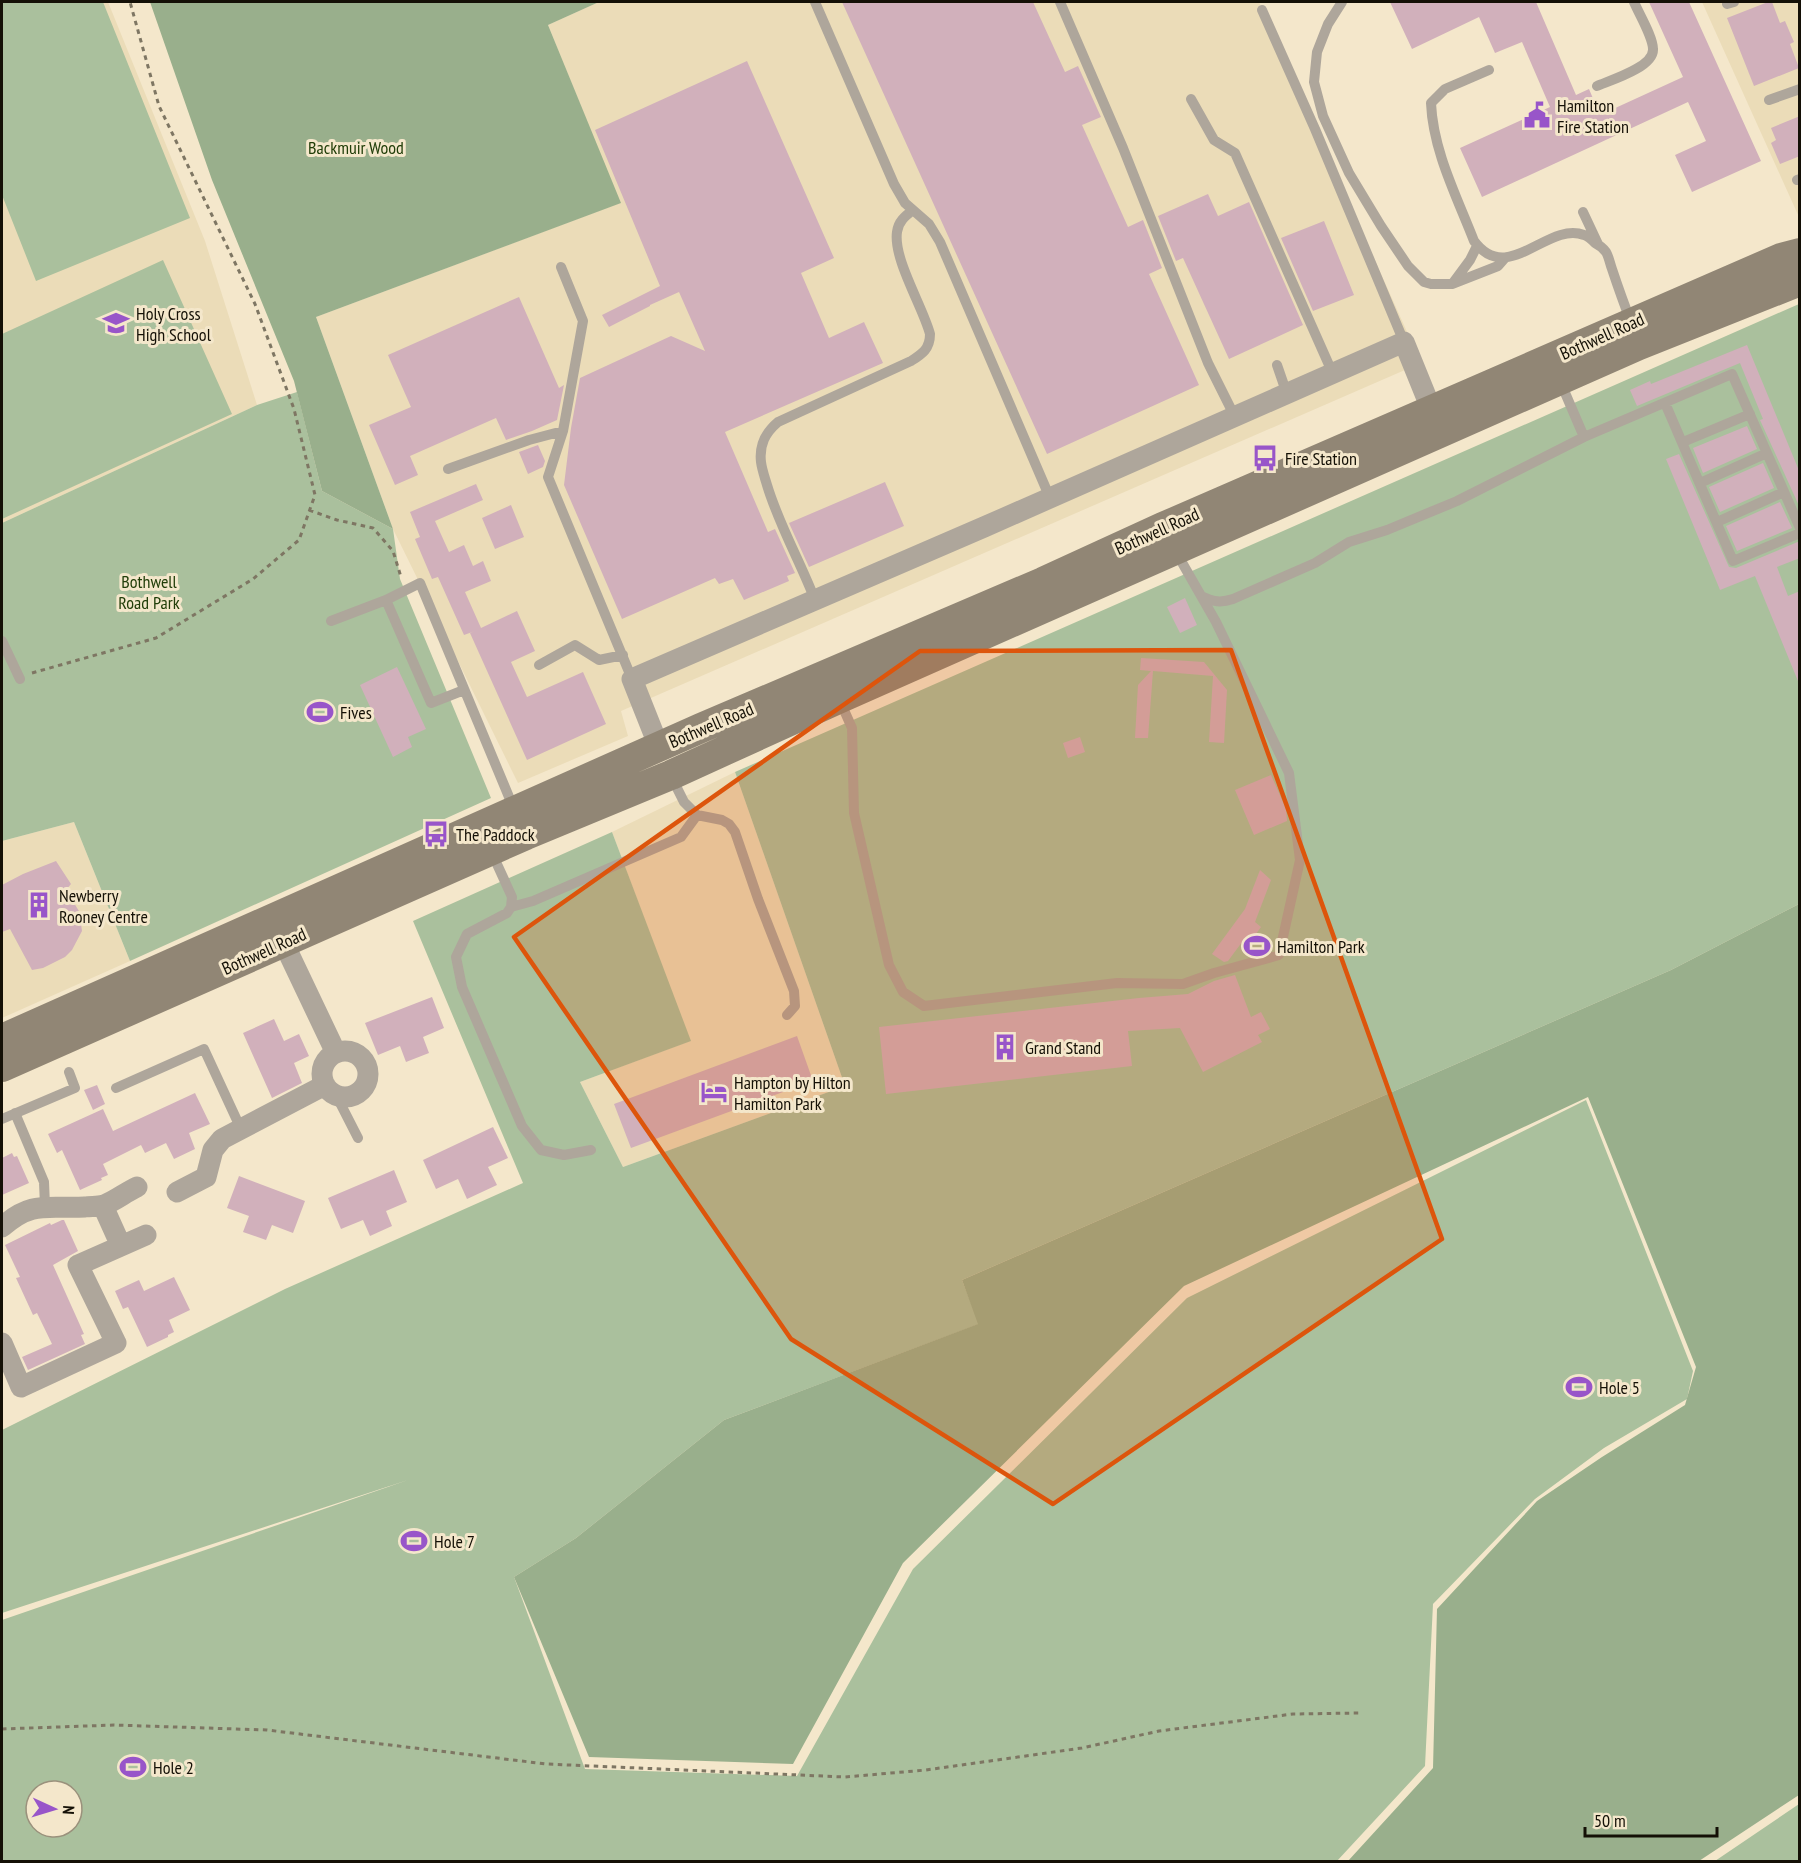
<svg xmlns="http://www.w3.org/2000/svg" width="1801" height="1863" viewBox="0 0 1801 1863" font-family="'PT Sans Narrow',sans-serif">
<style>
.built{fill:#ebdcb8}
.green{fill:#aac09d;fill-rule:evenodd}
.forest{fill:#99af8c}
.building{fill:#d1b0bb}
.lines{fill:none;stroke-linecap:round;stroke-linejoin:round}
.path{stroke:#7e7663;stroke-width:3;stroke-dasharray:4.5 4.5;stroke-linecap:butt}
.service{stroke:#aea69b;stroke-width:10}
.minor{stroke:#aea69b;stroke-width:21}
.secondary{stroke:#918675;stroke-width:30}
.marked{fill:#dd550c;fill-opacity:0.2;stroke:#dd550c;stroke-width:4.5;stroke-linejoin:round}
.labels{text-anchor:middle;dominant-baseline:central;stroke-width:6;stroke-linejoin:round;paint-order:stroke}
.poi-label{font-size:18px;fill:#141006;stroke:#f4e7cb;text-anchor:start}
.park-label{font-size:18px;fill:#213e09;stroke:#f4e7cb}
.street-label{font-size:18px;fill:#141006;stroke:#f4e7cb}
</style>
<rect width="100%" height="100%" fill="#f4e7cb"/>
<path class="built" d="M2 2H108L205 241 257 405 2 523Z
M599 2H1259L1421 363 621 711 628 736 518 783 393 529 316 317 620 203 548 25Z
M1702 2H1799V217Z
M735 772 845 1086 623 1167 580 1082 690 1041 612 832Z
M74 822 130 961 2 1018V841Z"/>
<path class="green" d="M2 2H103L190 218 36 281 2 195Z
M163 260 232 414 2 519V334Z
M1799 304V904L1671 970 962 1280 979 1324 724 1420 576 1538 514 1577 585 1769 797 1776 913 1569 1187 1298 1586 1100 1693 1371 1687 1399 1604 1448 1535 1499 1433 1604 1425 1766 1337 1861H2V1620L408 1480 2 1613V1430L285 1289 523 1183 413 921 612 832 691 1041 580 1082 623 1167 845 1086 735 772ZM36 1791H72V1827H36Z
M297 392 322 491 393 529 400 579 491 798 130 961 74 822 2 841V523L257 405Z
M1799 1804V1861H1715Z"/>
<path class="forest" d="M150 2H599L548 25 621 203 316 317 393 529 322 491 294 381 212 180Z
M1799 904V1795L1699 1861H1348L1433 1768 1437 1609 1537 1501 1602 1457 1685 1405 1696 1367 1588 1097 1184 1286 903 1563 793 1764 589 1757 514 1577 576 1538 724 1420 978 1324 962 1280 1671 970Z"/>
<path class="building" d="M842 2H1033L1065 72 1078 66 1101 117 1082 125 1128 227 1143 220 1162 268 1149 274 1199 385 1047 454Z
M1390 2H1536L1576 95 1589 89 1600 115 1683 77 1649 2H1689L1761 161 1692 192 1675 155 1706 141 1688 102 1482 197 1460 148 1550 107 1522 42 1495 53 1479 17 1412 49Z
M1768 2H1772L1780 23 1785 21 1794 42 1790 44 1799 68 1754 86 1727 18Z
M747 61 834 258 801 273 829 338 864 322 883 363 725 432 768 532 775 529 795 573 787 576 789 581 744 600 733 579 719 584 715 578 622 619 564 485 571 428 580 378 671 336 705 351 679 292 650 305V306L609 327 602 315 660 286 595 130Z
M1800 116V156L1780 164 1771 143 1776 140 1771 128Z
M1208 194 1218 216 1249 202 1303 325 1229 359 1183 258 1176 261 1158 216Z
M1324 221 1354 295 1313 311 1281 238Z
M519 297 559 388 564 385 557 420 532 431 506 440 496 418 410 456 418 475 395 485 369 425 411 407 388 355Z
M1747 345 1800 473V508L1760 420 1763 419 1740 363 1637 406 1630 390 1650 381 1651 384Z
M1747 426 1757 449 1703 473 1693 448Z
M538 445 545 461 543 467 528 474 519 452Z
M1679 454 1729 567 1736 568 1800 541V558L1777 567 1788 596 1800 591V686L1755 576 1720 590 1666 459Z
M1763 463 1774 488 1720 512 1709 487Z
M885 482 904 526 809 567 789 523Z
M476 484 483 500 435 521 449 552 464 545 473 566 483 561 491 581 465 592 481 628 517 611 535 651 511 662 527 697 583 672 606 724 527 760 470 633 475 631 464 635 438 577 432 579 415 539 420 537 410 512Z
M1780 502 1792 528 1737 551 1726 526Z
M511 505 524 537 495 549 482 518Z
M1185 598 1197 625 1180 633 1167 607Z
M1141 658 1204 662 1227 690 1224 743 1209 742 1213 676 1153 671 1148 738H1135L1138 685 1151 671 1140 670Z
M397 667 426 729 408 737 412 747 393 757 360 685Z
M1080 737 1085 752 1068 758 1063 743Z
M1271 775 1286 809 1287 821 1254 835 1235 790Z
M56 861 71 884 66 890 82 916 80 917 82 931 72 950 65 957 43 968 32 970 10 929 2 932V885L23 874Z
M1260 870 1271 880 1255 922 1261 927 1250 942 1245 938 1228 961 1224 962 1212 954 1245 909Z
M1235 975 1251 1017 1261 1012 1270 1029 1258 1035 1262 1042 1203 1072 1180 1028 1128 1031 1132 1066 886 1094 879 1027 1139 998 1188 994 1214 981Z
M432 997 444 1028 423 1037 429 1053 406 1062 400 1046 378 1055 365 1023Z
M274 1019 284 1041 299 1034 309 1056 294 1063 302 1083 272 1098 243 1033Z
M797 1036 813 1081 631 1148 614 1104Z
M97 1085 105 1104 93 1110 84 1090Z
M195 1093 210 1124 189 1133 195 1149 174 1159 166 1143 145 1153 141 1145 103 1164 108 1175 101 1178 102 1180 80 1190 62 1150 57 1153 48 1134 103 1109 113 1131Z
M493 1127 508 1158 488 1167 497 1185 467 1199 458 1179 436 1189 423 1160Z
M12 1153 14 1157 17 1156 29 1183 2 1195V1158Z
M394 1170 407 1202 386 1211 392 1226 370 1236 363 1220 341 1229 328 1198Z
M239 1176 305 1201 293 1233 272 1225 266 1240 243 1232 249 1216 227 1208Z
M62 1220H64L78 1251 53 1265 84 1334 81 1335 85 1344 28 1370 22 1357 52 1344 37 1313 33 1315 16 1278 20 1277 5 1245 50 1223 51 1225Z
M174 1277 190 1310 169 1320 174 1332 168 1335V1337L147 1347 128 1307 123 1309 115 1291 139 1280 144 1291Z"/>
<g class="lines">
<path class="path" d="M309 510 337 520 373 528 393 551 401 577
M32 673 156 638 253 579 299 540 315 495 294 409 255 304 159 106 130 2
M2 1729 114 1725 267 1730 546 1764 845 1777 926 1770 1082 1748 1159 1731 1293 1714 1360 1713"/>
<path class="service" d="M815 2 894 184 905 203 929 224 940 242 1050 498
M1060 2 1123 148 1208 363 1235 417
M1342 2 1328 24 1317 52 1314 82 1323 116 1349 173 1381 226 1408 266 1424 282 1431 284H1452L1498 266 1505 258
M1727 4 1734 2
M1262 10 1315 129 1404 342
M1489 70 1445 89 1431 103C1433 151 1457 197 1474 241 1508 287 1547 221 1584 235 1588 236 1592 240 1595 243 1599 245 1603 248 1606 252 1609 257 1610 264 1612 269 1618 287 1624 304 1631 322
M1597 86C1611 80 1654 67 1653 49 1653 37 1639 14 1634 2
M1191 99 1214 140 1235 153 1333 374
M1769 100 1800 89
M1797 180 1800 179
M1583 212 1598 244
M561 267 583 321 563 431 548 477 632 679
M1453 283 1470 260 1477 246
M1277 365 1287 394
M1665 403 1733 561 1800 533
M1584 437 1732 374 1800 528
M1683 442 1750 414
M448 469 529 440 563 431
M1700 483 1767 453
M1717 522 1784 492
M1201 596C1213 602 1221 603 1233 599L1315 563 1349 542 1387 530 1457 501 1584 437 1560 381
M386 600 420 583 514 809
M815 600C800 561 779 525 767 485 765 478 762 470 761 462 759 445 765 433 778 422L911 361C922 354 930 349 930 334 923 307 893 259 897 232 898 222 905 216 913 210
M331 621 386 600 431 703 464 690
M2 641 20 679
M539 665 575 645 599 660 623 655
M840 701 852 728 854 813 889 965 903 992 924 1006 1117 983 1183 984 1214 973 1279 955 1300 860 1289 773 1216 622 1176 552
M672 778 684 802 697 815 722 820 729 824 735 832 758 899 794 991 795 1006 787 1015
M491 851 512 897 511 907 507 913 467 934 456 957 462 987 522 1126 541 1150 564 1155 591 1150
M511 907 533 901 681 837 697 815
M116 1088 204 1049 241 1129
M336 1095 358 1138
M15 1113 44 1182 45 1206
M2 1119 75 1088 69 1072"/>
<path class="minor" d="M659 747 632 679 984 527 1404 342 1432 411
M278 931 336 1053
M322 1074a23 23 0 1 1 46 0a23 23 0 1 1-46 0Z
M177 1192 206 1177 213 1150 222 1139 325 1085
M103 1206 121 1246
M2 1227C32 1200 48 1209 85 1207 91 1206 98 1207 104 1205 115 1201 126 1192 137 1187
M2 1343 21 1387 116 1343 78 1265 146 1235"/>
<path class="secondary" d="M2 1039 701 728 1043 582 1163 527 1781 258 1800 253
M2 1067 526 835 671 775 838 699 1639 345 1800 281"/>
</g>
<path class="marked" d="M1231 650 1442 1239 1053 1504 791 1339 514 937 920 651Z"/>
<defs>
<g id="civic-bare" transform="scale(2.07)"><path d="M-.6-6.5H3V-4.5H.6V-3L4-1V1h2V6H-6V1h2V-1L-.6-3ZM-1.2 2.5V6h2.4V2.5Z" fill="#9855c9" stroke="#f4e7cb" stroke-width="2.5" paint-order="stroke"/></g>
<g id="school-bare" transform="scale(2.07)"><path d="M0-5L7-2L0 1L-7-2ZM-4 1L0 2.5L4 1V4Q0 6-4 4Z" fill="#9855c9" stroke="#f4e7cb" stroke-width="2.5" paint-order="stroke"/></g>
<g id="bus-bare" transform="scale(2.07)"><path d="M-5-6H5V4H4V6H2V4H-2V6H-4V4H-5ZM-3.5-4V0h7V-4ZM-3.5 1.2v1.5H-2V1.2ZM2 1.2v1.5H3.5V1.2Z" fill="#9855c9" stroke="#f4e7cb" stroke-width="2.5" paint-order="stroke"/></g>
<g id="stadium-bare" transform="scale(2.07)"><path d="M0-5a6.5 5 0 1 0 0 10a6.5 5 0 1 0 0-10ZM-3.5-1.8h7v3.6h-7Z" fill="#9855c9" stroke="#f4e7cb" stroke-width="2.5" paint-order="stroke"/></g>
<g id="building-bare" transform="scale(2.07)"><path d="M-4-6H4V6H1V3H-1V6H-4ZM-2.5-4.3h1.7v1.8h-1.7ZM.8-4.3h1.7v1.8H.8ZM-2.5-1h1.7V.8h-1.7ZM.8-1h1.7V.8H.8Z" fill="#9855c9" stroke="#f4e7cb" stroke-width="2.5" paint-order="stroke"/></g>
<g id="hotel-bare" transform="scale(2.07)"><path d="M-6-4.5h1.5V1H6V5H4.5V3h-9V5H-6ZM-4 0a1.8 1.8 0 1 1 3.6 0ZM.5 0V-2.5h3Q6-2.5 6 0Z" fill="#9855c9" stroke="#f4e7cb" stroke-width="2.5" paint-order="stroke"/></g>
</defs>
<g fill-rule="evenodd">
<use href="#civic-bare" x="1537" y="115"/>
<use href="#school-bare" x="116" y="323"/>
<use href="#bus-bare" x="1265" y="458"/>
<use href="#stadium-bare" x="320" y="712"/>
<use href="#bus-bare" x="436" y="834"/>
<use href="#building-bare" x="39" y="905"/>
<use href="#stadium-bare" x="1257" y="946"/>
<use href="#building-bare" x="1005" y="1047"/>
<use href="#hotel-bare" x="714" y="1092"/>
<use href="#stadium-bare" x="1579" y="1387"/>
<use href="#stadium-bare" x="414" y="1541"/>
<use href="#stadium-bare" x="133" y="1767"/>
</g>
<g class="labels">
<g class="poi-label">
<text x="1557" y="105">Hamilton<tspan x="1557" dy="21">Fire Station</tspan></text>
<text x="136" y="313">Holy Cross<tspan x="136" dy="21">High School</tspan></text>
<text x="1285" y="458">Fire Station</text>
<text x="340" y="712">Fives</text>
<text x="456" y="834">The Paddock</text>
<text x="59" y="895">Newberry<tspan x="59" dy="21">Rooney Centre</tspan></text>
<text x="1277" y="946">Hamilton Park</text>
<text x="1025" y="1047">Grand Stand</text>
<text x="734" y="1082">Hampton by Hilton<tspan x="734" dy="21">Hamilton Park</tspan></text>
<text x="1599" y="1387">Hole 5</text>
<text x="434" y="1541">Hole 7</text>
<text x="153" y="1767">Hole 2</text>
</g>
<g class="park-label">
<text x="356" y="147">Backmuir Wood</text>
<text x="149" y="581">Bothwell<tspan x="149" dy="21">Road Park</tspan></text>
</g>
<g class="street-label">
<text transform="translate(1602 336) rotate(-24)">Bothwell Road</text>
<text transform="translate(1157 531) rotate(-24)">Bothwell Road</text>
<text transform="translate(711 725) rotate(-23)">Bothwell Road</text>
<text transform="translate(264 951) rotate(-24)">Bothwell Road</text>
</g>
</g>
<rect width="1801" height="1863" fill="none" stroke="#141006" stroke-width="6"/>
<g transform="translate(54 1809) rotate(94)"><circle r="28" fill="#f4e7cb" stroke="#9a917c" stroke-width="1.5"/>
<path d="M0-4.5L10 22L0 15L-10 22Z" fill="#9855c9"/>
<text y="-9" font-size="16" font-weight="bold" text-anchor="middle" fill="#141006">N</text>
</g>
<path d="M1585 1827v9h132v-9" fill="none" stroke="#141006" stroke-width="3"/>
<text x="1594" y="1827" font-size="18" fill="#141006" stroke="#f4e7cb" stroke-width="4.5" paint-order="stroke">50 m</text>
</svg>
